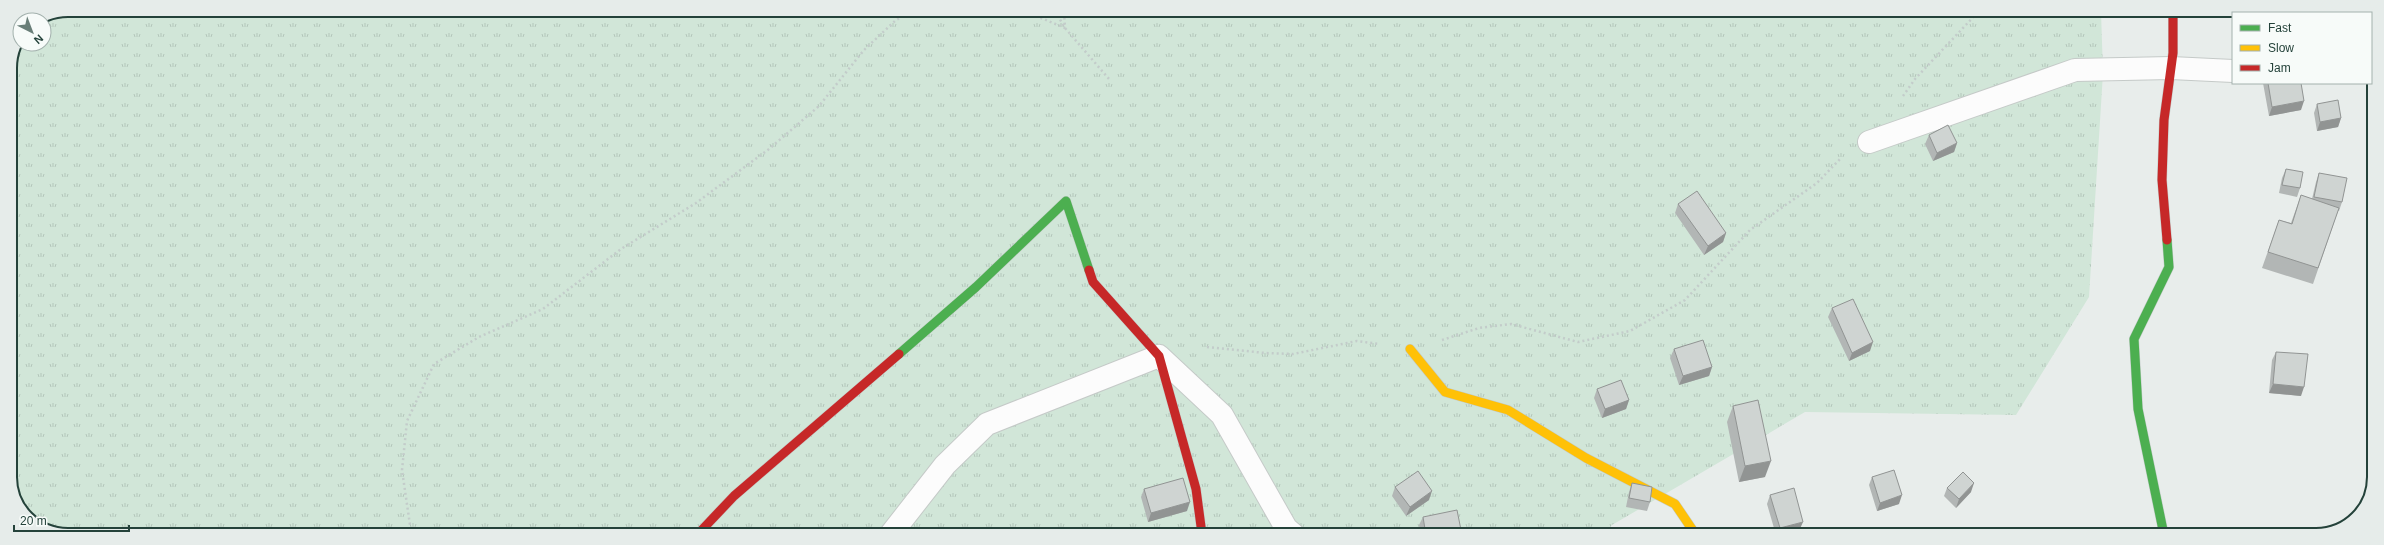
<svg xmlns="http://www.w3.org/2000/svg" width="2384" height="545" viewBox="0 0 2384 545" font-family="Arial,sans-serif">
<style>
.grass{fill:url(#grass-tufts)}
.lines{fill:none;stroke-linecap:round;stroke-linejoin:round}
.street-casing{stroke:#c5cac8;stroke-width:24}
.fast-casing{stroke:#c3cbc8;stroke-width:10}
.slow-casing{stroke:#c3cbc8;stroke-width:10}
.jam-casing{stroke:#c3cbc8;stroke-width:10}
.path{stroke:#c3ccca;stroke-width:2.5;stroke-dasharray:2 3;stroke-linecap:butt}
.street{stroke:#fcfcfc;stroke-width:22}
.fast{stroke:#4caf50;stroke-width:9}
.slow{stroke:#ffc107;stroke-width:9}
.jam{stroke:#c62828;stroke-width:9}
.wall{fill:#b2b6b5}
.shaded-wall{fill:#919493}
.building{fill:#cfd4d2;stroke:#919493}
.rim{fill:none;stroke:#24423a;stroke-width:2}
</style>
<defs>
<pattern id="grass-tufts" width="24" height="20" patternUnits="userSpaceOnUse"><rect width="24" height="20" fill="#d1e6d8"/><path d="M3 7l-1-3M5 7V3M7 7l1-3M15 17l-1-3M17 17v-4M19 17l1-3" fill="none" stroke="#b3c6ba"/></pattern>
</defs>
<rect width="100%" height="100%" fill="#e8edeb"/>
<path class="grass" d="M68 10 2101 11 2103 73 2089 297 2016 415 1805 412 1612 525 1604 535 57 534 25 515 10 484V68L20 44H44V20Z"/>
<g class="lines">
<g class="street-casing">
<path id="street" d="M1869 142 2075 70 2171 68 2233 71
M891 534 945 465 987 424 1159 356 1222 415 1286 528 1293 534"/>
</g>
<g class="fast-casing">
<path id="fast" d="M899 354 976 287 1066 201 1089 270
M2164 535 2138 409 2134 339 2169 267 2167 240"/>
</g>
<g class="slow-casing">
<path id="slow" d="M1410 349 1445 392 1508 410 1586 458 1675 504 1696 535"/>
</g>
<g class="jam-casing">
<path id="jam" d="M2167 240 2162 180 2164 120 2173 53V11
M1089 270 1093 282 1159 356 1196 489 1202 534
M698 534 734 496 899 354"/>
</g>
<path class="path" d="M1022 10 1065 28 1064 11
M1055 11 1065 28 1109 79
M1903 96 1915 79 1979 11
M1442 340 1479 328 1511 324 1578 342 1630 331 1685 300 1750 230 1817 183 1841 158
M1207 347 1265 353 1293 354 1357 341 1379 344
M407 534 410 525 402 470 407 421 434 364 479 337 543 309 621 249 696 203 769 149 819 106 864 50 896 20 914 10"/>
<use href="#street" class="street"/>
<use href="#fast" class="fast"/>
<use href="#slow" class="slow"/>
<use href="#jam" class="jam"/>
</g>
<path class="wall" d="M2371 57 2374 64V69L2371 70Z
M2263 83H2301V110L2269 116Z
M2317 104 2341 118 2338 127 2317 131 2314 113Z
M1929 135 1957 143 1954 152 1933 161 1925 144Z
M2286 169 2300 188 2297 197 2279 193 2282 178Z
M2319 173 2342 202 2339 211H2338L2313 284 2262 268 2279 220 2291 223 2301 195 2312 199 2316 182Z
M1678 204 1726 233 1723 242 1704 255 1675 213Z
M1832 308 1870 351 1849 361 1828 317Z
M1674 349 1712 367 1709 376 1679 385 1670 358Z
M2276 352 2301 396 2269 393 2272 360Z
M1597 389 1629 400 1626 409 1602 418 1594 398Z
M1733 406 1765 477 1739 482 1727 422Z
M1872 477 1899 504 1877 511 1869 485Z
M1632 483 1650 502 1647 511 1626 507 1629 492Z
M1395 487 1429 500 1406 516 1392 496Z
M1947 488 1971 492 1956 508 1944 496Z
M1144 489 1187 511 1148 522 1141 497Z
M1770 495 1799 531 1785 535H1776L1767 504Z
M1423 517 1462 535H1421L1419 525Z
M1629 528 1648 535H1626Z"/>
<path class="shaded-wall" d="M2373 61 2374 64V69L2371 70V65Z
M2304 101 2301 110 2269 116 2272 107Z
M2341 118 2338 127 2317 131 2320 122Z
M1957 143 1954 152 1933 161 1937 153Z
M1726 233 1723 242 1704 255 1708 246Z
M1873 342 1870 351 1849 361 1852 353Z
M1712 367 1709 376 1679 385 1683 376Z
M2273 384 2304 387 2301 396 2269 393Z
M1629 400 1626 409 1602 418 1605 409Z
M1771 461 1765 477 1739 482 1745 466Z
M1974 483 1971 492 1956 508 1959 499Z
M1432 491 1429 500 1406 516 1410 507Z
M1902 495 1899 504 1877 511 1880 503Z
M1190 502 1187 511 1148 522 1151 513Z
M1803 522 1799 531 1785 535H1777L1780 528Z"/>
<path class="building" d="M2268 83H2301L2304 101 2272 107Z
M2338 100 2341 118 2320 122 2317 104Z
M1948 125 1957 143 1937 153 1929 135Z
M2286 169 2303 172 2300 188 2282 185Z
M2319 173 2347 178 2342 202 2314 197Z
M1697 191 1726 233 1708 246 1678 204Z
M2301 195 2339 208 2318 268 2268 252 2279 220 2292 224Z
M1853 299 1873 342 1852 353 1832 308Z
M1703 340 1712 367 1683 376 1674 349Z
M2276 352 2308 354 2304 387 2273 384Z
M1621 380 1629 400 1605 409 1597 389Z
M1758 400 1771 461 1745 466 1733 406Z
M1894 470 1902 495 1880 503 1872 477Z
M1418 471 1432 491 1410 507 1395 487Z
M1963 472 1974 483 1959 499 1947 488Z
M1183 478 1190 502 1151 513 1144 489Z
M1632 483 1652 487 1650 502 1629 498Z
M1794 488 1803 522 1780 528 1770 495Z
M1457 510 1462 535H1426L1423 517Z
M1629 528 1648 529V535H1629Z
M1852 532V535H1842Z"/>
<path d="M0 0H2384V545H0ZM68 17H2316A51 51 0 0 1 2367 68V477A51 51 0 0 1 2316 528H68A51 51 0 0 1 17 477V68A51 51 0 0 1 68 17Z" fill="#e6ecea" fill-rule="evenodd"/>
<path class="rim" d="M68 17H2316A51 51 0 0 1 2367 68V477A51 51 0 0 1 2316 528H68A51 51 0 0 1 17 477V68A51 51 0 0 1 68 17Z"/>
<rect x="2232" y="12" width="140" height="72" fill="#f7fbf9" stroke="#a3b1ad"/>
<rect x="2240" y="25" width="20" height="6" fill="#4caf50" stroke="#a3b1ad"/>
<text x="2268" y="32" font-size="12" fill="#24423a">Fast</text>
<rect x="2240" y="45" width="20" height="6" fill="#ffc107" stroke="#a3b1ad"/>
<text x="2268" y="52" font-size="12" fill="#24423a">Slow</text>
<rect x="2240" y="65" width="20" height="6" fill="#c62828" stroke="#a3b1ad"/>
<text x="2268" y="72" font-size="12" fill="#24423a">Jam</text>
<g transform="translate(32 32) rotate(138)"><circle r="19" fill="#f7fbf9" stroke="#a3b1ad"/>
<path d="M0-3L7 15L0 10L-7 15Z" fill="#697e78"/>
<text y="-6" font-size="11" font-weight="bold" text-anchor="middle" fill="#24423a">N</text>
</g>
<path d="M14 525v6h115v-6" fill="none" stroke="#24423a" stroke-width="2"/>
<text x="20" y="525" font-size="12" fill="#24423a" stroke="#f7fbf9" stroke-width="3" paint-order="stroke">20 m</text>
</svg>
